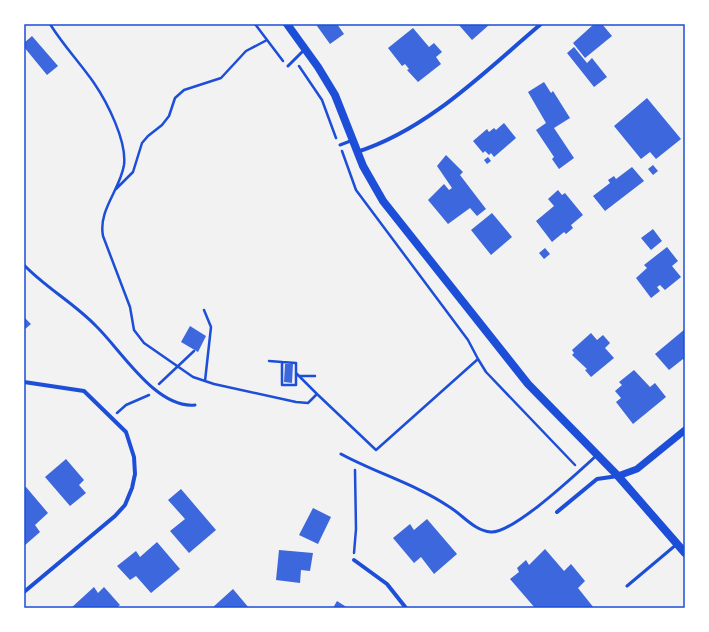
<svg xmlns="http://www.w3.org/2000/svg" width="709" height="632" viewBox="0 0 709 632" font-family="'Roboto Serif',serif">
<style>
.building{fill:#3d67dc}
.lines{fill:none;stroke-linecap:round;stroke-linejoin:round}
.path{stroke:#1d4ed8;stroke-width:2.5}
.service{stroke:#1d4ed8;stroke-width:3}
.minor{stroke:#1d4ed8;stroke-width:4}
.tertiary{stroke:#1d4ed8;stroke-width:7}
.secondary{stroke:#1d4ed8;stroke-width:8}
.neatline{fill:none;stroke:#1d4ed8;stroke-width:1.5}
</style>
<rect width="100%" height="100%" fill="#f2f2f2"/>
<path class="building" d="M318 24H337L344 34 330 44 317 26Z
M458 24H488L489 25 472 40Z
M594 24H602L612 36 585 58 573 43Z
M413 28 429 47 434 43 442 52 436 57 441 64 418 82 407 70 409 69 405 64 402 66 388 48Z
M32 36 58 66 47 75 24 47V43Z
M574 47 587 63 592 58 607 77 594 87 567 53Z
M544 82 551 93 553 91 570 118 554 128 574 158 559 169 552 159 554 157 536 130 546 123 528 92Z
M647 98 681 139 656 159 650 152 641 159 614 126Z
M504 123 516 138 494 157 491 153 489 155 485 151 483 153 473 141 487 129 489 132 494 128 496 130Z
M446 155 463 172 460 175 486 209 477 216 470 208 448 224 428 200 444 184 449 190 452 188 437 166Z
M488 157 491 161 487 164 484 160Z
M653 165 658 171 653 175 648 169Z
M632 167 644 181 605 211 593 196 610 183 608 180 614 176 616 179Z
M558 190 562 195 565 193 583 215 571 225 573 228 566 234 564 232 552 242 536 221 554 206 548 199Z
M492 213 512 237 491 255 471 230Z
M653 229 662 241 651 250 641 238Z
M667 247 678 261 672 266 681 277 665 290 660 285 657 287 660 291 651 298 636 278 647 268 644 265Z
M545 248 550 254 544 259 539 253Z
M24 317 31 324 24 330Z
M190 326 206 336 198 352 181 342Z
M685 329V361L683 359 669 370 655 354Z
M591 333 597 340 603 335 610 343 605 348 614 358 591 377 585 370 587 369 572 355 574 353 572 350Z
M285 364H293L292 383 284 382Z
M634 370 650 387 655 383 666 397 633 424 616 402 621 398 615 391 622 385 619 382Z
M66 459 84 480 79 485 86 493 70 506 45 477Z
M26 487 48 513 35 525 40 532 24 546V488Z
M181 489 216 530 189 553 170 531 185 519 168 500Z
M313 508 331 517 318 544 299 535Z
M427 519 457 554 434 574 421 557 414 563 393 538 410 524 414 530Z
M157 542 180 569 151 593 136 576 130 580 117 566 136 551 140 557Z
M545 549 564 571 571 564 585 581 578 588 594 608H535L510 579 519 572 517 568 526 560 529 565Z
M279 550 313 553 310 571 301 570 300 583 276 580Z
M94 587 98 593 104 587 120 605 116 608H71Z
M233 589 249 608H212Z
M337 601 348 608H333Z"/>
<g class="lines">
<path class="path" d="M50 24C63 45 80 63 94 83 107 102 127 141 124 165 120 190 98 210 103 236L130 307 134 330 144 343 193 377 214 384 296 402 308 403 317 394 376 450 478 359 468 340 356 190 342 151
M255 24 283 61
M299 66 322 100 336 138
M116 189 133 172 142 143 148 136 162 125 169 116 175 98 184 90 221 78 246 51 267 40
M204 310 211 327 205 381
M478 359 486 372 575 465
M269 361 282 362
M296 373V385H282V362L296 363V373L317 394
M299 376H315
M159 384 194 351
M117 413 126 405 149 395
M354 553 356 529 355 470"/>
<path class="service" d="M288 66 305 49
M340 145 353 140
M24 265C46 288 74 303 96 326 121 350 156 409 195 405
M341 454C376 473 415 484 448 506 462 514 474 531 491 532 514 533 577 473 596 456
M627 586 677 544"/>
<path class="minor" d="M357 152C429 129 485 71 541 24
M24 382 84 391 126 432 134 457 135 474 132 488 125 505 115 516 24 592
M557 512 597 479 618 476
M354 560 387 584 406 608"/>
<path class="tertiary" d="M618 476 637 469 685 430"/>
<path class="secondary" d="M287 24 318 67 335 95 363 166 383 201 528 384 618 476 685 553"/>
</g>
<rect width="709" height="632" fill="none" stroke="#ffffff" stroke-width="50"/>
<rect x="25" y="25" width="659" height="582" class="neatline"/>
</svg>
